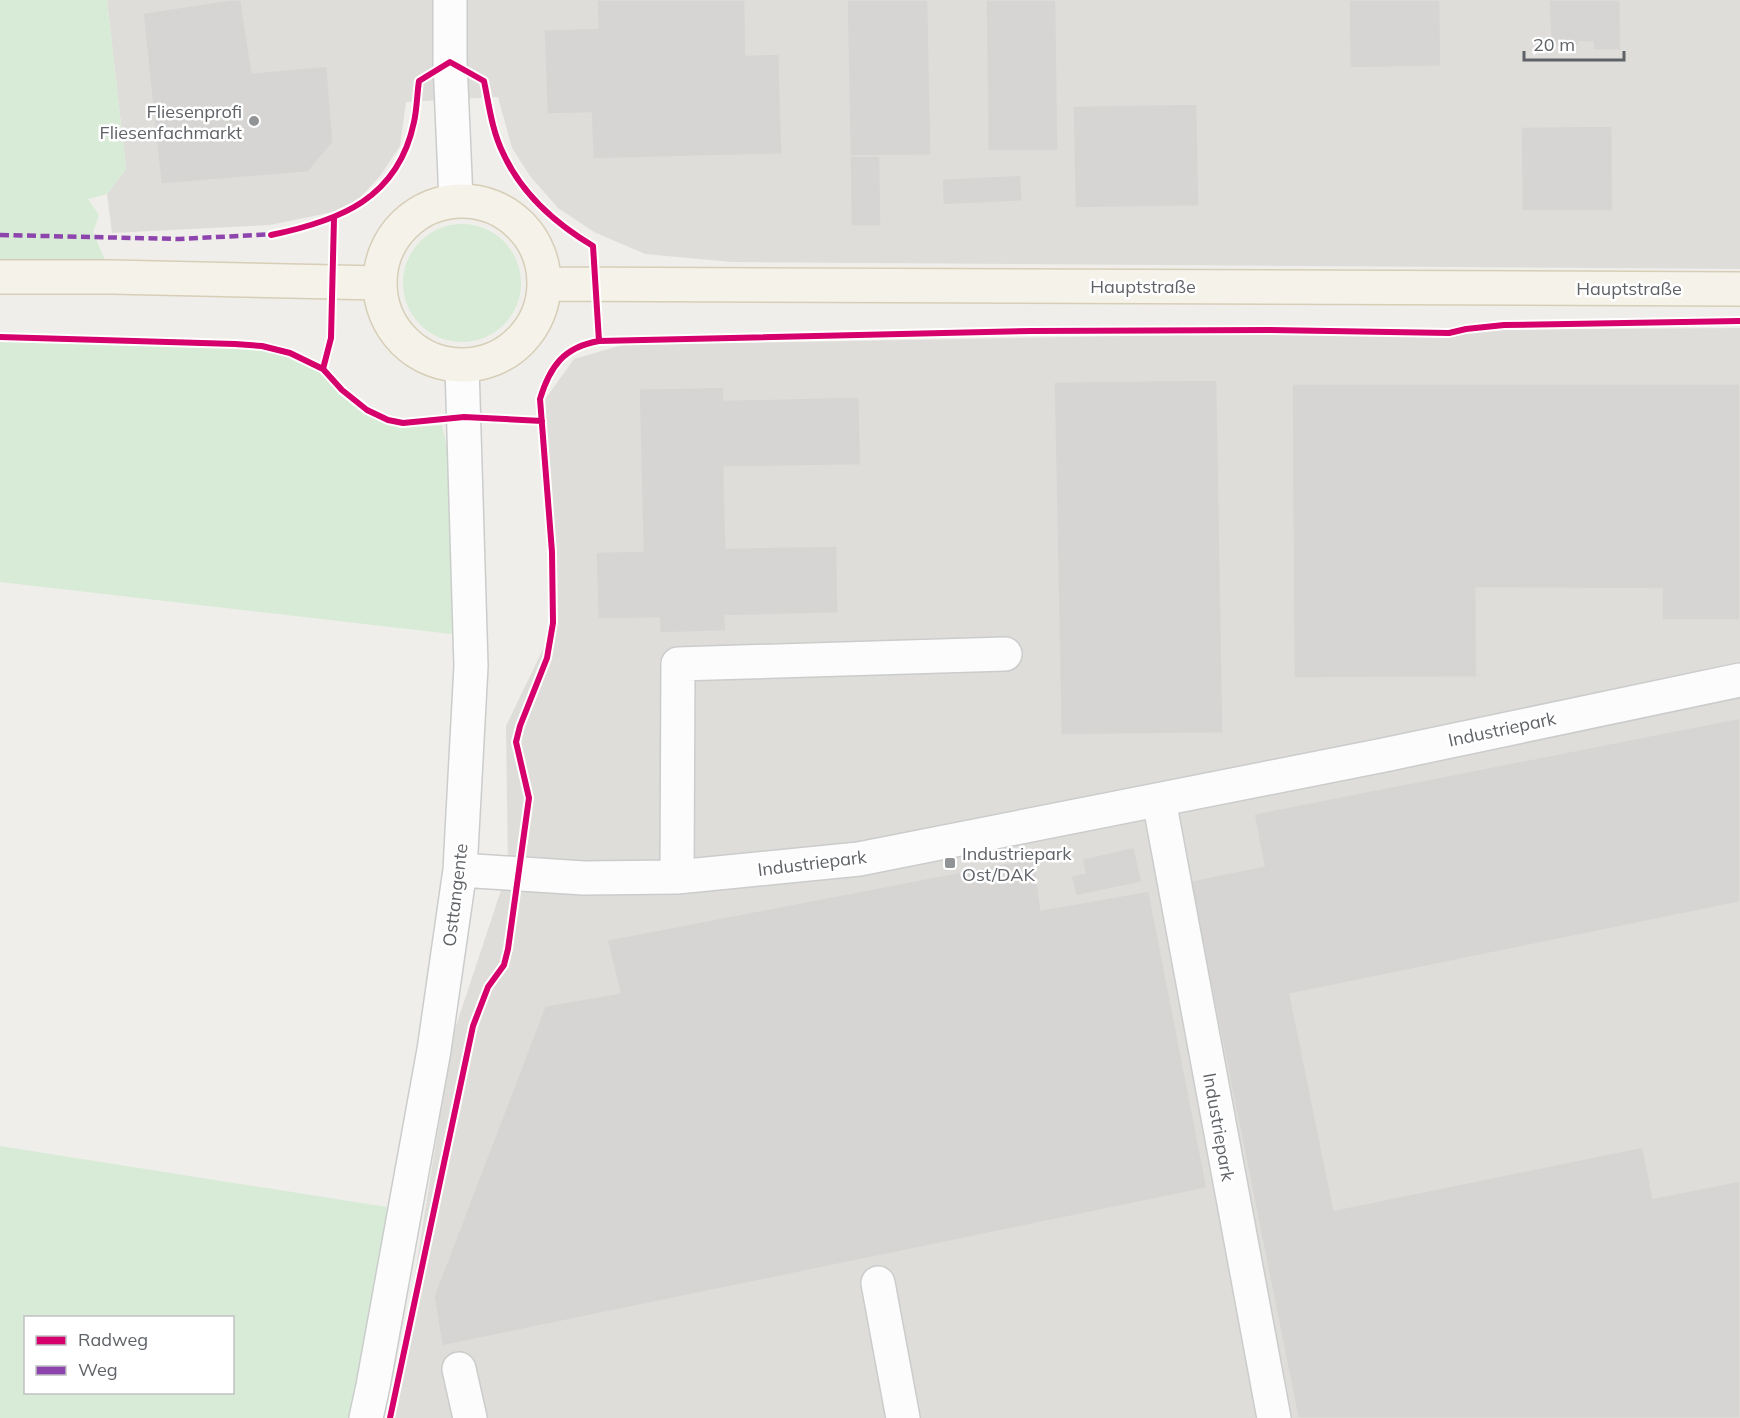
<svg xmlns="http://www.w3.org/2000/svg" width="1740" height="1418" viewBox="0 0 1740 1418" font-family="Mulish,sans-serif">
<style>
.industrial{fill:#dfddda}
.green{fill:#d8ebd6;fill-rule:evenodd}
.building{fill:#d6d5d3;stroke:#deddd9;stroke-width:1.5}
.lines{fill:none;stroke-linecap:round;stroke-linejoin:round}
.minor-casing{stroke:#cbcccc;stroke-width:36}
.major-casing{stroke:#d7ceb8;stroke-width:36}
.minor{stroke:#fdfcfc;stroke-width:33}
.major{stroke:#f4f2e9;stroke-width:33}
.quiet{stroke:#8e44ad;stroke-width:4.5;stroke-dasharray:9 4.5;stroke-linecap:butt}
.cycleway-casing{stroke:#fff;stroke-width:10}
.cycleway{stroke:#d6006c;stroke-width:6}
.poi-dot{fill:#919496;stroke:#fff;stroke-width:2}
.labels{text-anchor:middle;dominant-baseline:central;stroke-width:5;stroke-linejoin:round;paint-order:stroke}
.poi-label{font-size:18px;fill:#5f6368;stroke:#fff;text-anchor:end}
.street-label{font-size:18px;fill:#5f6368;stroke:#fff}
</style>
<rect width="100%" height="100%" fill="#efeeea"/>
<path class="industrial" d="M107 0H1740V269L732 262 645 254 594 232 558 208 530 176 512 148 498 97 406 102 400 146 380 176 358 200 333 212 270 225 112 233 107 194 126 169Z
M1740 328V1418H390L398 1381 453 1035 508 869 506 726 555 624 543 402 574 359 622 345 1456 330Z"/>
<path class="green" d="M0 0H107L126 169 107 194 88 199 99 215 93 232 112 277H0Z
M403 283a59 59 0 1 1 118 0a59 59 0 1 1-118 0Z
M0 340 262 349 287 356 320 372 372 417 400 428 442 425 457 495 460 635 0 582Z
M0 1146 393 1208 348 1418H0ZM26 1318H232V1392H26Z"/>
<path class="building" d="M230 0H241L252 73 327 66 333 142 308 172 161 184 143 13Z
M597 0H745L746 55 779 54 782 154 593 159 591 113 547 114 544 30 598 28Z
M847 0H928L931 155 850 156Z
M986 0H1056L1058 151H988Z
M1349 0H1440L1441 66 1350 68Z
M1549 0H1620L1621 50H1593V42H1579V45L1551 46Z
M1197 104 1199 206 1075 208 1073 106Z
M1612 126 1613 211H1522L1521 127Z
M850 156H880L881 226H851Z
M1021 175 1022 201 943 205 942 179Z
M1217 380 1223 733 1061 735 1054 382Z
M1292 384H1740V620H1662V589L1476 588 1477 677 1294 678Z
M724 387V400L859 397 861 465 724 467 726 548 837 546 838 613 725 616 726 631 660 633 659 618 598 619 596 552 643 551 639 389Z
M1740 718V902L1290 994 1334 1210 1643 1147 1653 1198 1740 1181V1418H1298L1190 881 1264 866 1254 814Z
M1134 847 1142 882 1076 896 1071 876 1085 873 1082 859Z
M1034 858 1041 910 1149 891 1207 1188 442 1346 434 1296 545 1006 620 993 607 940Z"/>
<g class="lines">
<g class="minor-casing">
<path id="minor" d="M450 0V62L456 200
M1159 800 1274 1418
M460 870 584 878 677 877 859 859 1384 755 1740 680
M677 877 678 664 1005 654
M878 1283 903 1418
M459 1369 470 1418
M366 1418 373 1386 434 1050 460 870 471 666 462 366"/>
</g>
<g class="major-casing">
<path id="major" d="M380 283a82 82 0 1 1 164 0a82 82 0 1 1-164 0Z
M0 277H112L379 283
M545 284 1740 289"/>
</g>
<use href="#minor" class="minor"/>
<use href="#major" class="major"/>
<path class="quiet" d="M0 235 179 239 276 234"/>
<g class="cycleway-casing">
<path id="cycleway" d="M271 235C339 221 398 199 414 122 417 109 417 94 419 81L450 62 484 81C489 105 492 131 503 153 521 193 556 224 593 246L599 341
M0 337 235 344 262 346 290 353 323 369 342 390 367 410 388 420 403 423 464 417 542 421
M323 369 331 338 334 218
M390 1418 473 1026 488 987 504 965 508 949 529 798 516 742 520 726 547 658 553 623 552 552 540 399C550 366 564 347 599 341L1032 331 1270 330 1449 333 1466 329 1504 325 1740 321"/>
</g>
<use href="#cycleway" class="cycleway"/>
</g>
<g class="poi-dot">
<circle cx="254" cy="121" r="6"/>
<rect x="944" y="857" width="12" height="12" rx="3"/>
</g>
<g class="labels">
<g class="poi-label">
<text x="242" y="111">Fliesenprofi<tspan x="242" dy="21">Fliesenfachmarkt</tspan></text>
<text x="962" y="853" text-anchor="start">Industriepark<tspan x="962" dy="21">Ost/DAK</tspan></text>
</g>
<g class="street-label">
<text x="1143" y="286">Hauptstraße</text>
<text x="1629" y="288">Hauptstraße</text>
<text transform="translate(1502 729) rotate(-12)">Industriepark</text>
<text transform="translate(812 863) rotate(-7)">Industriepark</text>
<text transform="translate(455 895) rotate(-83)">Osttangente</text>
<text transform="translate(1219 1127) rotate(80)">Industriepark</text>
</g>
</g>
<rect x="24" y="1316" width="210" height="78" fill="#ffffff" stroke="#bfc1c3" stroke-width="1.5"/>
<rect x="36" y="1336" width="30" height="9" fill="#d6006c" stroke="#bfc1c3" stroke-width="1.5"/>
<text x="78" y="1346" font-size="18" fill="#5f6368">Radweg</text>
<rect x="36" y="1366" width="30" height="9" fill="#8e44ad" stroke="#bfc1c3" stroke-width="1.5"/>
<text x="78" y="1376" font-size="18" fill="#5f6368">Weg</text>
<path d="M1524 51v9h100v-9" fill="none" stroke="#5f6368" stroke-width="3"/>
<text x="1533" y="51" font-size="18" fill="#5f6368" stroke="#ffffff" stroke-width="4.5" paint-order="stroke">20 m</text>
</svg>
